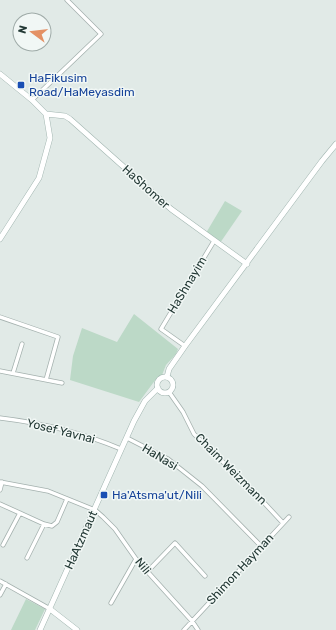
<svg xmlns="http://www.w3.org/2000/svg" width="336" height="630" viewBox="0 0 336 630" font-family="Rubik,sans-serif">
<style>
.green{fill:#bcd9c7}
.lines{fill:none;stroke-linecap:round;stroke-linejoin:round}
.street-casing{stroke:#a4b1ae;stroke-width:5}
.secondary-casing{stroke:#a1b5b0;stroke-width:6}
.street{stroke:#fff;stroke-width:3.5}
.secondary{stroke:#fff;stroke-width:5}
.transit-dot{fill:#1a4fb4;stroke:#f1f7f5;stroke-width:1.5}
.labels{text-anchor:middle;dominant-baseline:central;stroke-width:3;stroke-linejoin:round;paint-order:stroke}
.transit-label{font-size:12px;fill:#164399;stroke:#f1f7f5;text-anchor:start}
.street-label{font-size:12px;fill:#233935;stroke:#f1f7f5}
</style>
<rect width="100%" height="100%" fill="#e1eae7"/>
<path class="green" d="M225 201 242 211 220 243 206 233Z
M134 314 178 349 176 354 166 365 162 375 156 379 139 402 70 380 73 356 82 328 117 342Z
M26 599 45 609 35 630H11Z"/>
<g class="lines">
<g class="street-casing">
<path id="street" d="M32 100 101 34 67 0
M0 317 58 337 46 380
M185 346 161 329 214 241
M0 371 62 383
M13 373 22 344
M169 392 183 412 194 434 255 493 283 523
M0 418C42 423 83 433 121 449
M127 438 168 459 202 486 261 546
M0 482 48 491 95 510 103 517 115 529 136 559 192 621 198 630
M0 490 2 482
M0 504 44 524 52 526 57 522 67 499
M3 545 20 513
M27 558 44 524
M147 572 175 543 205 576
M0 581 50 609
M0 595 6 584
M111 603 136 559
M184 630 289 517"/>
</g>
<g class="secondary-casing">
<path id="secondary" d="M0 74 32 100 46 114 50 138 39 178 0 239
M46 114 65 116 70 119 171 209 247 264
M167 377 169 369 185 346 322 161 336 144
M157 385a8 8 0 1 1 16 0a8 8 0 1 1-16 0Z
M50 609 77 630
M40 630 134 421 145 401 158 388"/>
</g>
<use href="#street" class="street"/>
<use href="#secondary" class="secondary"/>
</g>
<g class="transit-dot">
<rect x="17" y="81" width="8" height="8" rx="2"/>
<rect x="100" y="491" width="8" height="8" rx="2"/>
</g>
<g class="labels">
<g class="transit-label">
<text x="29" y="78">HaFikusim<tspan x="29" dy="14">Road/HaMeyasdim</tspan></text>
<text x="112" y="495">Ha'Atsma'ut/Nili</text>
</g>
<g class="street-label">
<text transform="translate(146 187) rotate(42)">HaShomer</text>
<text transform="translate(187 285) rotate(-59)">HaShnayim</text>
<text transform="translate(61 431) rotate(14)">Yosef Yavnai</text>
<text transform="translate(160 457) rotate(31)">HaNasi</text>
<text transform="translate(231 469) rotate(45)">Chaim Weizmann</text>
<text transform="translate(81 540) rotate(-66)">HaAtzmaut</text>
<text transform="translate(143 566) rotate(50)">Nili</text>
<text transform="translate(240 569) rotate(-47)">Shimon Hayman</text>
</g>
</g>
<g transform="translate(32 32) rotate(285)"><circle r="19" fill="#f1f7f5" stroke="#9faba8"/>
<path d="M0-3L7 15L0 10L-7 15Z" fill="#e49165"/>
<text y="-6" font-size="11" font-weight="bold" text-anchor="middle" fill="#233935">N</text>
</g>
</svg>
